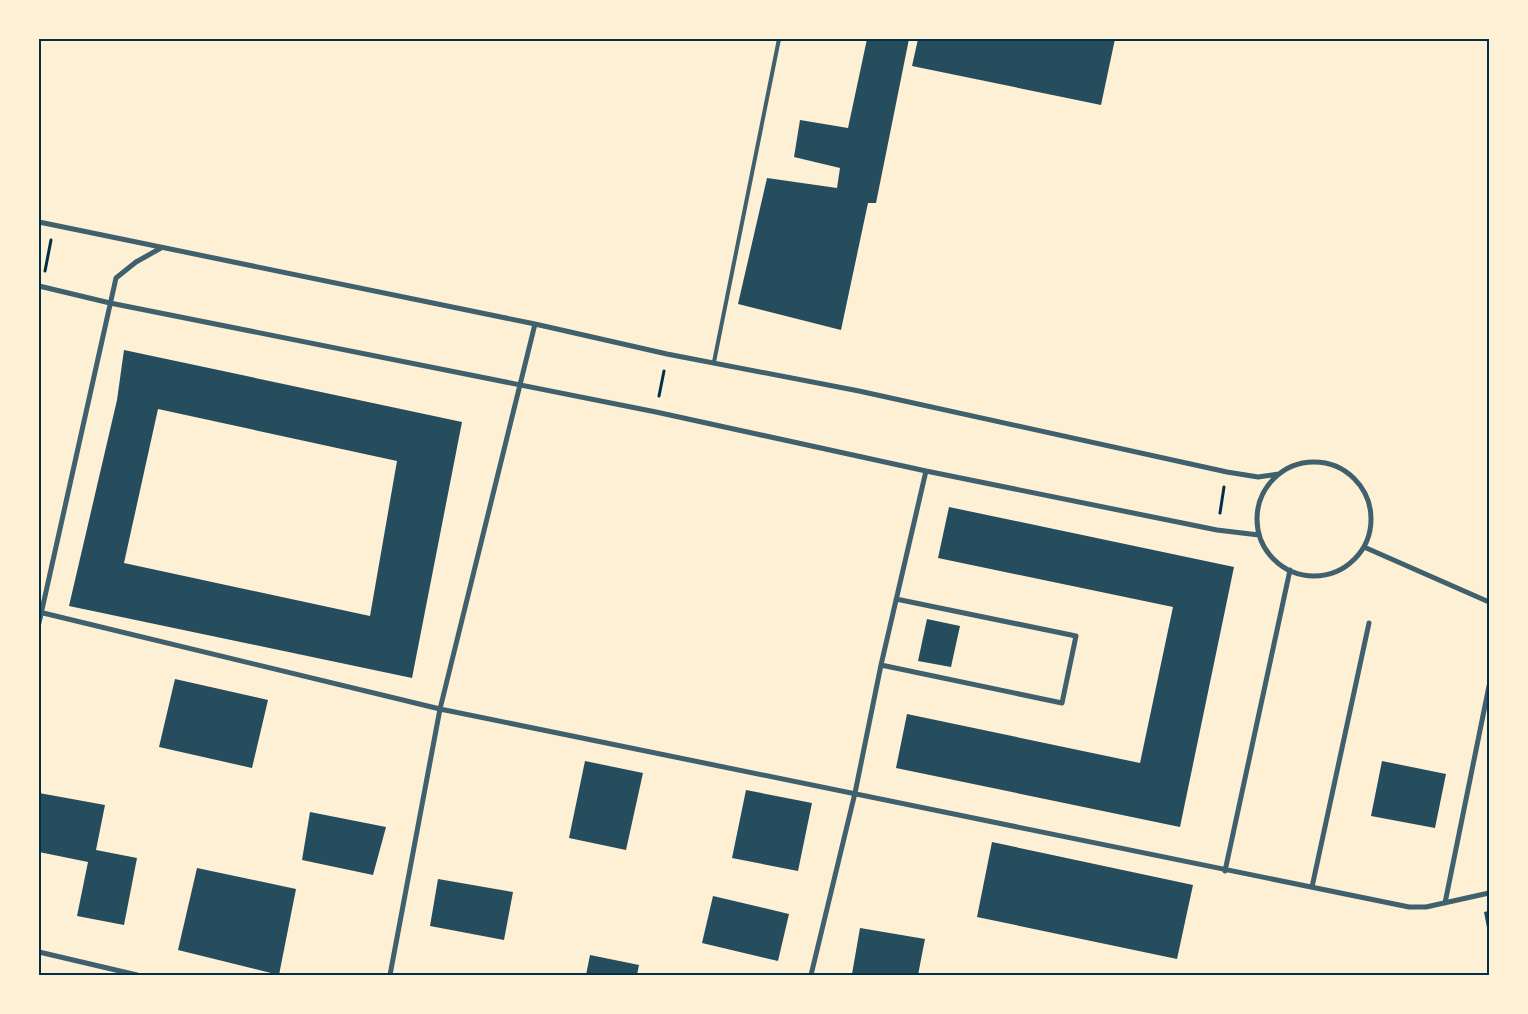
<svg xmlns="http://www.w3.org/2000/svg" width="1528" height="1014" viewBox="0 0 1528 1014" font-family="Montserrat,sans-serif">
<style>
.building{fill:#264d5e;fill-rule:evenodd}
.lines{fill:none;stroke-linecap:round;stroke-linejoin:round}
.path{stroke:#003049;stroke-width:3}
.service{stroke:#3f606c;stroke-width:4}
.minor{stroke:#3f606c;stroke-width:5}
.neatline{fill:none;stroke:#003049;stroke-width:2}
</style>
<rect width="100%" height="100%" fill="#fdf0d5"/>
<path class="building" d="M867 39H909L876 203H868L841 330 738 304 767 178 837 188 840 168 794 157 800 120 848 128Z
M918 39H1115L1101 105 912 66Z
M124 350 462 422 412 678 69 606 117 400ZM158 409 397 461 370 616 124 563Z
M949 507 1234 567 1180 827 896 768 907 714 1140 763 1173 607 938 558Z
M927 619 960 626 951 667 918 661Z
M175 679 268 700 252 768 159 747Z
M585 761 643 773 626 850 569 838Z
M1382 761 1446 774 1435 828 1371 816Z
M746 790 812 803 798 871 732 858Z
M39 793 105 805 96 850 137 858 124 925 77 916 88 862 39 852Z
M310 812 386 827 373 875 302 860Z
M992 842 1193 885 1177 959 977 917Z
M197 868 296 889 279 975 178 950Z
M438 879 513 892 504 940 430 926Z
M713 896 789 914 778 961 702 943Z
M1489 911V933H1488L1484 912Z
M860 928 925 939 918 975 852 974Z
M590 955 639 965 637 975H586Z"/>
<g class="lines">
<path class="path" d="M45 271 51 240
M659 396 664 371
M1220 513 1224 487"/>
<path class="service" d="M714 362 779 39"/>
<path class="minor" d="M39 222 535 324 667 354 859 391 1227 472 1258 477 1279 474
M39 286 110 303 656 412 926 471 1217 530 1259 535
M1257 519a57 57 0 1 1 114 0a57 57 0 1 1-114 0Z
M1364 547 1489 602
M39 612 440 709 1409 907H1426L1489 893
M39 623 116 278 136 262 161 248
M881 665 1062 703 1076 636 896 599
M1225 871 1290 570
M1312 887 1369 623
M1445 903 1489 686
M39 952 137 975
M390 975 440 709 535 324
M811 975 855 793 881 665 926 471"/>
</g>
<rect width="1528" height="1014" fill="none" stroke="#fdf0d5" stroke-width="80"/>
<rect x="40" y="40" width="1448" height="934" class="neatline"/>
</svg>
